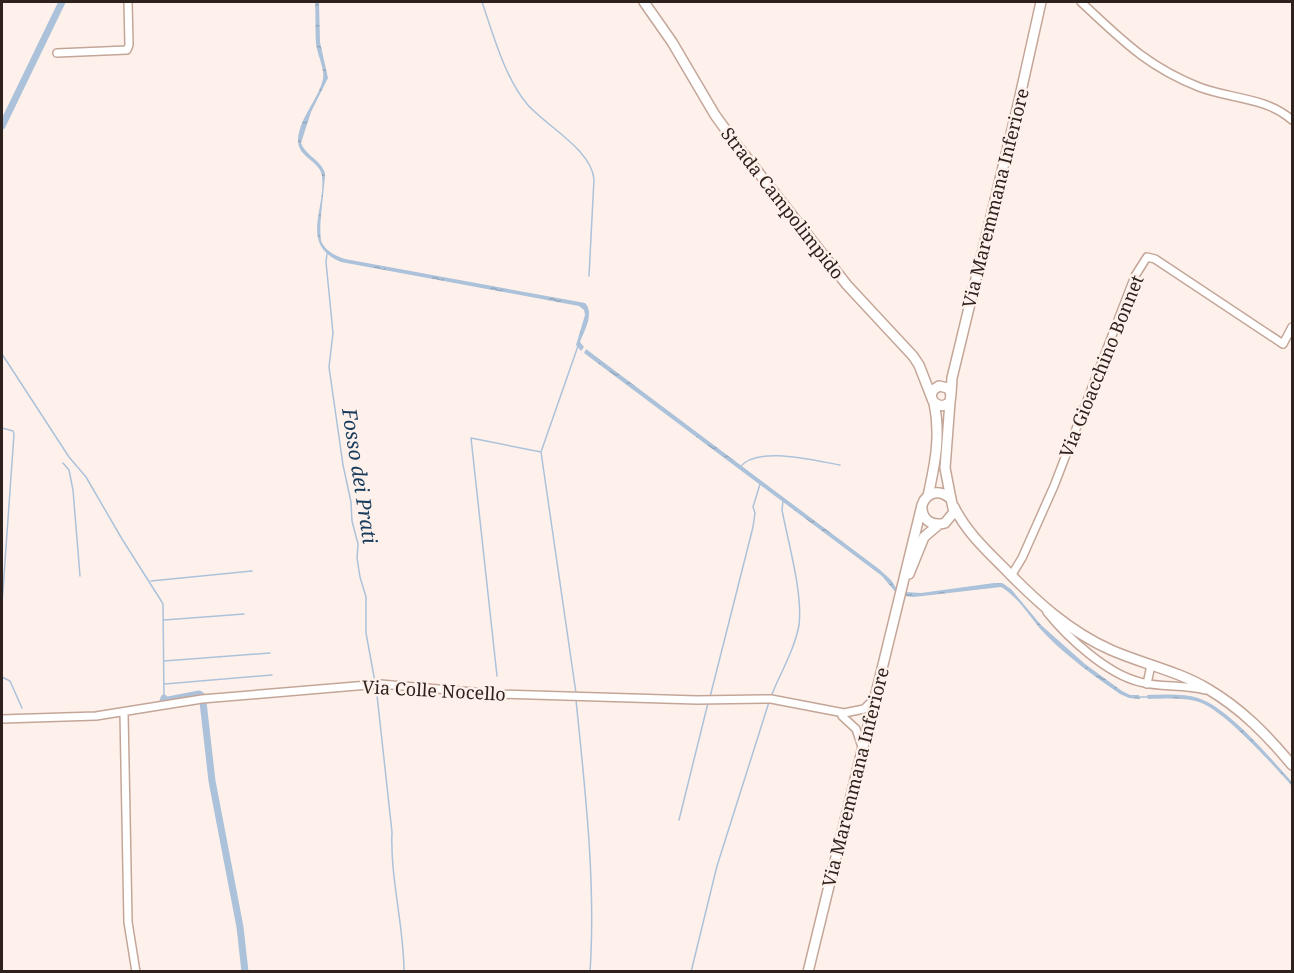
<svg xmlns="http://www.w3.org/2000/svg" width="1294" height="973" viewBox="0 0 1294 973" font-family="'Noto Serif',serif">
<style>
.water{fill:url(#water-ripples)}
.lines{fill:none;stroke-linecap:round;stroke-linejoin:round}
.stream{stroke:#abc2da;stroke-width:1.5}
.canal{stroke:#abc2da;stroke-width:7}
.street-casing{stroke:#c4a698;stroke-width:10}
.secondary-casing{stroke:#c4a698;stroke-width:12}
.street{stroke:#fff;stroke-width:7}
.secondary{stroke:#fff;stroke-width:9}
.labels{text-anchor:middle;dominant-baseline:central;stroke-width:5;stroke-linejoin:round;paint-order:stroke}
.street-label{font-size:18px;fill:#2d221d;stroke:#fef1eb}
.water-label{font-size:20px;font-style:italic;fill:#163b5c;stroke:#fef1eb}
</style>
<defs>
<pattern id="water-ripples" width="26" height="14" patternUnits="userSpaceOnUse" patternTransform="scale(1.5)"><rect width="26" height="14" fill="#abc2da"/><path d="M2 4q2-2 4 0t4 0M15 11q2-2 4 0t4 0" fill="none" stroke="#93a6bb"/></pattern>
</defs>
<rect width="100%" height="100%" fill="#fef1eb"/>
<path class="water" d="M315 2H319L320 42 328 78 311 112 301 143C306 156 321 160 325 173 325 187 317 234 322 243 327 252 336 256 345 259L585 303C595 313 584 331 580 342L584 347 581 351 576 345 585 315 584 310 579 306 341 262C299 244 326 210 322 176 320 160 297 158 298 139 300 117 318 100 323 79 325 68 317 55 316 43 315 30 316 15 315 2Z
M586 349 879 569 891 580 898 591 897 594 882 576 584 353Z
M994 583H1002L1011 589 1041 625 1085 664 1122 691 1130 695H1139L1140 699 1129 698 1120 694C1094 676 1069 658 1046 635 1031 620 1020 598 1001 587L914 597 904 596 905 592 921 593Z
M1147 695C1163 695 1183 693 1198 698 1229 708 1270 758 1292 782V786C1273 765 1225 711 1199 702 1184 697 1164 699 1148 699Z"/>
<g class="lines">
<path class="stream" d="M482 2C493 34 505 78 527 104 546 126 591 149 594 179L589 276
M327 254 326 262 333 333 329 367 343 465 351 502 352 521 358 544 357 558 360 577 366 597V633L375 682
M2 354 69 457 86 477 122 539 160 599 163 604 164 698
M2 428 13 431 14 434 2 604
M63 463 69 470 73 490 80 576
M740 467C757 445 816 461 840 465
M151 581 252 571
M164 620 244 614
M164 661 270 653
M497 676 471 438 541 452
M2 677 10 681 22 708
M165 684 272 675
M376 686 392 832C390 879 404 925 404 972
M576 693 541 452 578 346
M772 694C781 672 795 648 799 625 803 593 788 542 782 510L783 501
M710 697 753 527 755 513 753 507 760 484
M1138 697H1148
M576 700C585 789 596 882 590 972
M679 820 708 703
M691 972 717 866 769 702"/>
<path class="canal" d="M2 126 62 2
M164 698 163 701 199 694 202 696
M203 702 212 781 240 927 245 972"/>
<g class="street-casing">
<path id="street" d="M1081 2C1121 39 1146 66 1199 87 1230 99 1266 97 1292 120
M57 53 127 50 129 45 128 2
M1011 576 1022 558 1054 486 1135 276 1147 257 1155 259 1283 344 1292 327
M1047 612C1068 638 1107 674 1140 682 1161 688 1184 684 1205 690
M1147 684 1151 665
M124 712 128 922 136 972
M842 716 856 729 862 747
M2 719 96 716 202 699 380 684 496 694 697 700 771 699 844 713 864 709 873 700"/>
</g>
<g class="secondary-casing">
<path id="secondary" d="M644 2 672 42 715 115 736 144 847 285 913 356 919 365 933 401C938 407 944 407 950 402L951 394 948 388 939 386 933 390 931 396
M951 394 952 378 1018 105 1041 2
M950 402 945 468 951 499
M928 496C935 464 941 435 934 403
M954 507C966 531 984 548 1003 567 1035 600 1068 631 1111 650 1143 664 1178 671 1208 689 1242 709 1268 736 1292 765
M909 574 924 537 938 525
M808 972 922 505C927 491 940 489 951 499L954 512 945 523C931 527 921 519 922 505"/>
</g>
<use href="#street" class="street"/>
<use href="#secondary" class="secondary"/>
</g>
<g class="labels">
<g class="street-label">
<text transform="translate(995 198) rotate(-76)">Via Maremmana Inferiore</text>
<text transform="translate(783 203) rotate(52)">Strada Campolimpido</text>
<text transform="translate(1101 366) rotate(-68)">Via Gioacchino Bonnet</text>
<text transform="translate(434 690) rotate(3)">Via Colle Nocello</text>
<text transform="translate(855 777) rotate(-76)">Via Maremmana Inferiore</text>
</g>
<g class="water-label">
<text transform="translate(360 476) rotate(81)">Fosso dei Prati</text>
</g>
</g>
<rect width="1294" height="973" fill="none" stroke="#2d221d" stroke-width="6"/>
</svg>
